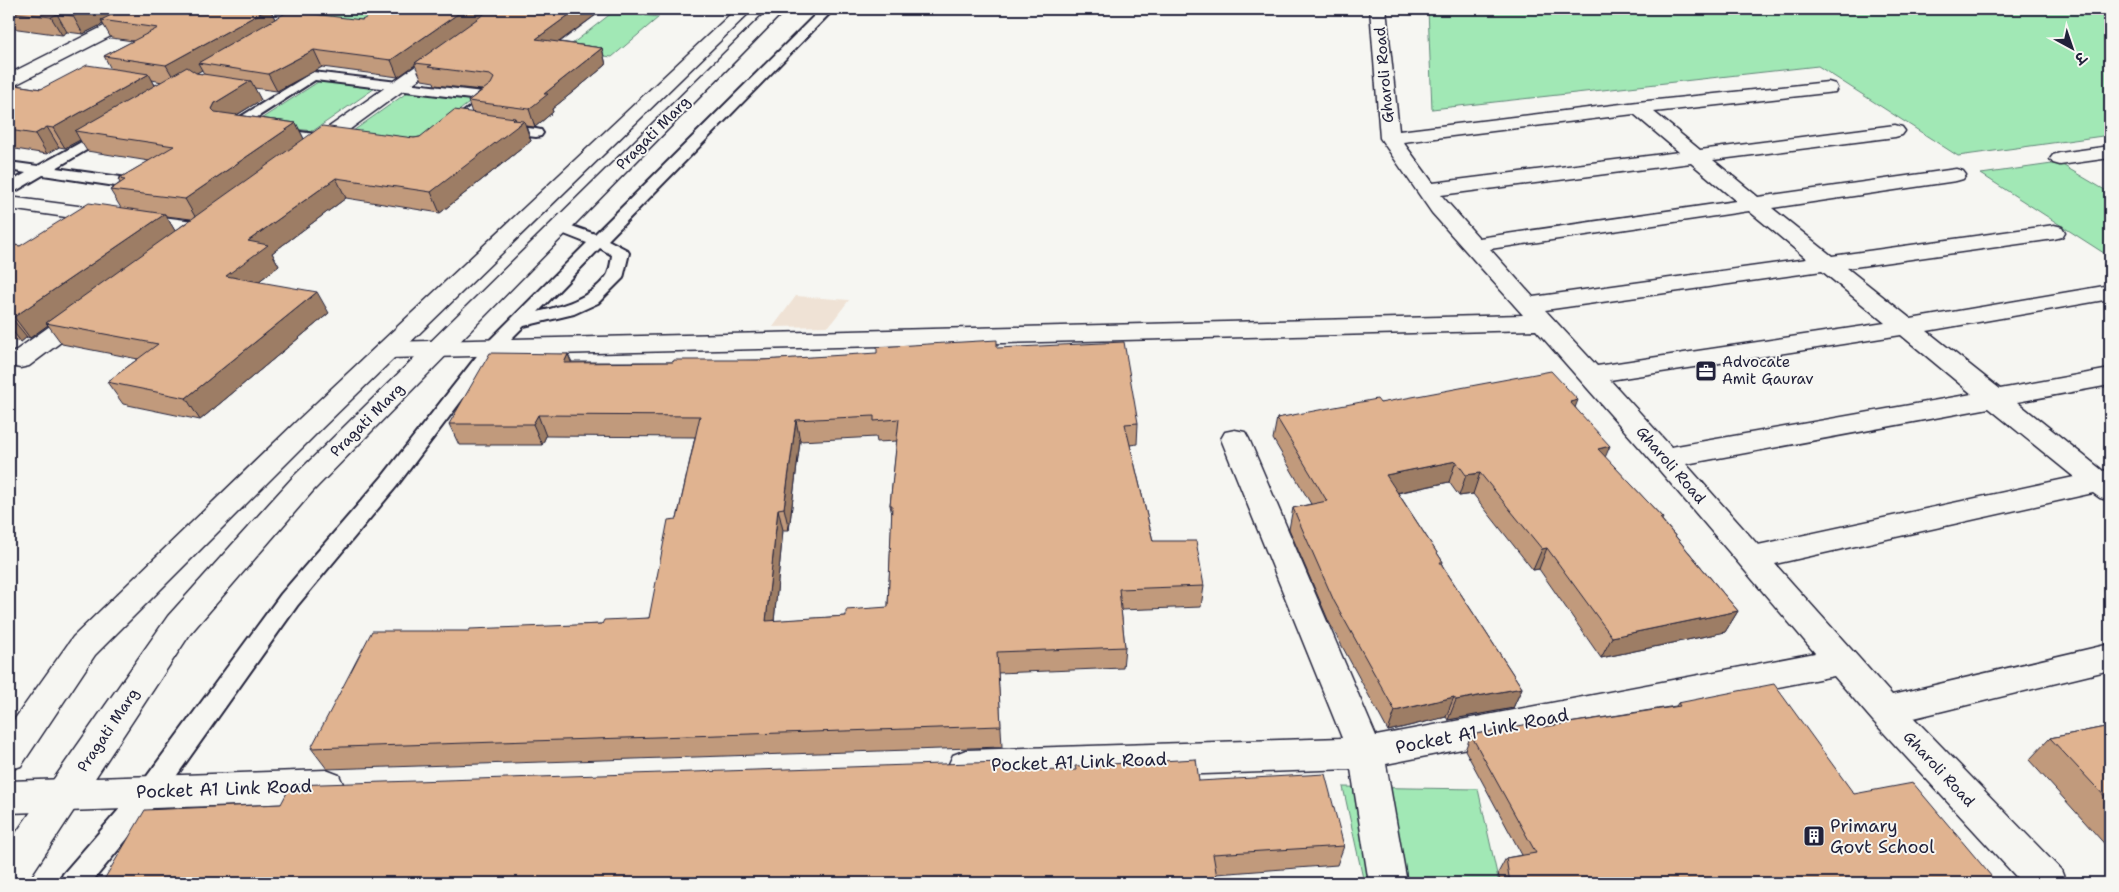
<svg xmlns="http://www.w3.org/2000/svg" width="2119" height="892" viewBox="0 0 2119 892" font-family="'Shantell Sans','Playpen Sans Deva',sans-serif">
<style>
.built{fill:#efe2d5}
.green{fill:#a1e8b5;stroke:#628578}
.lines{fill:none;stroke-linecap:round;stroke-linejoin:round}
.lane-casing{stroke:#22223b;stroke-width:4}
.street-casing{stroke:#22223b;stroke-width:3}
.secondary-casing{stroke:#22223b;stroke-width:3}
.lane{fill:#f6f6f2;fill-rule:evenodd}
.street{fill:#f6f6f2;fill-rule:evenodd}
.secondary{fill:#f6f6f2;fill-rule:evenodd}
.wall{fill:#c19a7c;stroke:#22223b;fill-rule:evenodd}
.shaded-wall{fill:#9d7d65;stroke:#22223b}
.building{fill:#e0b390;stroke:#22223b;fill-rule:evenodd}
.labels{text-anchor:middle;dominant-baseline:central;stroke-width:4;stroke-linejoin:round;paint-order:stroke}
.street-label{font-size:15px;fill:#22223b;stroke:#f6f6f2}
.poi-label{font-size:15px;fill:#22223b;stroke:#f6f6f2;text-anchor:start}
.near-street-label{font-size:18px;fill:#22223b;stroke:#f6f6f2}
.near-poi-label{font-size:18px;fill:#22223b;stroke:#f6f6f2;text-anchor:start}
</style>
<rect width="100%" height="100%" fill="#f6f6f2"/>
<filter id="ink" filterUnits="userSpaceOnUse"><feTurbulence type="fractalNoise" baseFrequency=".02" numOctaves="2"/><feDisplacementMap in="SourceGraphic" scale="10" xChannelSelector="R" yChannelSelector="G"/><feConvolveMatrix kernelMatrix="1 2 1 2 8 2 1 2 1" color-interpolation-filters="sRGB"/></filter>
<g filter="url(#ink)">
<path class="built" d="M796 296 849 300 829 326 773 327Z"/>
<path class="green" d="M318 9H398L365 29 296 21Z
M1428 9H2110V135L1958 156 1818 66 1432 109Z
M613 12 659 17 612 57 563 51Z
M321 80 378 86 313 131 253 124Z
M408 92 473 100 414 145 346 136Z
M2059 163 2110 193V257L1981 174Z
M1343 787 1478 789 1499 883H1364Z"/>
<g class="lines">
<g class="lane-casing">
<path id="lane" d="M310 9H324L291 29H283L281 26Z
M821 9H834L608 240 627 250 629 253 623 278 598 303 574 314 524 326 499 351 396 487 297 606 160 799 91 883H59L63 874 142 783 281 594 382 477 487 343 587 243 554 230 552 227 554 224H566L595 234ZM600 248 612 255C611 262 610 272 606 277 589 299 562 306 538 312Z
M313 72 491 93 498 97 427 155 422 156 231 131 226 130 224 127ZM315 80 479 100 419 147 245 125Z
M501 125 536 129 541 130 543 133 541 136 536 137 496 132 494 129 496 126Z
M107 128 112 129 114 132 112 135 56 168 135 179 140 181 143 184 140 187 135 189 43 175 14 192 9 194V183L26 173 9 170V162L38 166Z"/>
</g>
<g class="street-casing">
<path id="street" d="M138 9H158L156 13 15 85 9 86V74Z
M497 9H515L316 154 309 156 302 154 299 150 302 146Z
M1370 9H1386L1399 131 1638 102 1828 82 1835 84 1837 88 1835 92 1654 112 1700 150 1895 125 1902 127 1905 131 1902 135 1895 137 1713 160 1758 197 1956 169 1963 171 1966 175 1963 179 1956 181 1772 208 1832 256 2054 225 2062 227 2065 232 2062 237 2054 239 1847 268 1911 319 2110 285V299L1927 331 2000 389 2110 369V385L2017 402 2103 471 2110 469V501L2100 498 2093 493 1775 564 1892 695 2110 644V670L1914 718 2061 870 2066 883H2022L1873 721 1834 676 1386 764 1407 883H1369L1351 769 966 782 953 777 948 766 953 755 966 750 1342 738 1221 439 1225 432 1235 430 1245 432 1249 439 1376 736 1815 653 1655 465 1536 330 388 358 379 356 375 350 379 344 388 342 1523 315 1432 213 1380 138ZM1634 114 1679 152 1433 183 1403 142ZM1691 163 1736 201 1479 238 1441 195ZM1749 211 1807 259 1533 297 1490 249ZM1822 271 1885 323 1597 366 1545 310ZM1901 335 1972 394 1671 447 1610 380ZM1989 408 2074 477 1758 545 1686 464Z
M2110 146V158L2060 165 2053 163 2050 159 2053 155 2060 153Z
M9 197 201 222 209 224 212 229 209 234 201 236 9 209Z
M84 306 93 308 96 313 93 318 29 366 20 368 11 366 9 358 11 354 75 308Z
M326 770 339 775 344 786 339 797 326 802 9 813V781Z"/>
</g>
<g class="secondary-casing">
<path id="secondary" d="M736 9H753L319 431 95 655 21 766 9 770V727L73 637 299 419Z
M769 9H786L313 491 190 634 26 883H9V843L168 616 293 477Z"/>
</g>
<use href="#lane" class="lane"/>
<use href="#street" class="street"/>
<use href="#secondary" class="secondary"/>
</g>
<path class="wall" d="M9 9H270L275 19 362 20 604 9 560 42 602 48 606 65 552 109 553 112 535 127 526 126 531 141 440 213 346 198 272 253 279 266 259 281 329 313 200 420 123 404 107 382 138 359 62 344 48 325 30 338 27 337 21 342 9 339V244L20 246 121 208 110 190 120 183 118 179 149 161 87 151 80 140 65 148 59 147 47 154 9 148V84L41 89 111 69 104 56 133 41 111 38 103 24 83 34 67 32 62 35 11 28 9 29ZM415 65 422 80 434 82 435 85 482 90 468 101 472 113 420 137 414 138 304 139 296 123 237 115 261 100 254 88 277 91 322 67 398 77ZM202 70 204 74 196 73ZM152 80 162 82 155 85ZM166 216 191 219 175 231Z
M997 348 1138 423 1137 444 1130 445 1153 541 1204 586 1201 607 1121 610 1125 647 1123 668 998 673 1002 747 327 769 311 748 469 631 602 624 649 618 677 519 695 437 546 436 542 445H459L449 424 568 354 572 362H673L762 360ZM876 437 877 442 897 441 890 505 892 515 888 607 846 616 774 621 783 530H789L800 441Z
M1380 403 1575 407 1605 457 1663 518 1662 520 1738 611 1725 632 1601 658 1539 569 1533 570 1473 494 1459 496 1449 482 1398 493 1443 562 1442 565 1522 688 1513 708 1448 720 1446 717 1388 731 1329 622 1289 529 1293 508 1311 504 1273 439 1277 418Z
M1678 703 1854 794 1997 883H1500L1498 873 1506 858 1522 855 1465 750 1471 735 1543 727 1676 706Z
M2110 726V850L2029 760 2050 738Z
M1004 771 1199 781 1344 846 1337 865 1216 874Z"/>
<path class="shaded-wall" d="M89 9H134L101 20 103 24 83 34 73 16Z
M268 9H270L278 25 198 63 202 70 177 84 166 65Z
M465 9H494L415 63V65L398 77 391 60Z
M577 9H604L541 55 536 39Z
M57 14 67 32 62 35 51 17Z
M602 48 606 65 552 109 553 112 535 127 529 109 544 94Z
M314 50 322 67 277 91 268 74Z
M149 74 159 93 75 131 80 140 65 148 53 128Z
M251 81 261 100 225 122 212 109 215 103Z
M515 118 518 126 524 121 531 141 440 213 431 192Z
M296 123 306 143 197 220 185 199Z
M47 127 59 147 47 154 35 134Z
M336 178 346 198 272 253 279 266 238 297 226 276 248 241Z
M165 214 177 234 46 323 48 325 30 338 14 317Z
M317 292 329 313 200 420 186 398Z
M10 316 27 337 21 342 9 326V317Z
M568 354 576 375 564 363Z
M1578 400 1570 421V402Z
M538 415 546 436 542 445 533 424Z
M796 420 800 441 789 530 784 508Z
M1610 446 1601 467 1598 449Z
M1456 461 1449 482 1381 496 1386 475Z
M1480 473 1473 494 1459 496 1466 475Z
M778 509 783 530 772 642 766 621Z
M1547 548 1539 569 1533 570 1542 549Z
M1738 611 1725 632 1601 658 1612 637Z
M1522 688 1513 708 1448 720 1456 700Z
M1454 697 1446 717 1388 731 1395 711Z"/>
<path class="building" d="M9 9H89L73 16 57 14 51 17 9 12Z
M124 9H268L166 65 104 56 158 28 101 20Z
M382 9H465L391 60 314 50 268 74 198 63 289 11 362 20Z
M491 9H577L536 39 602 48 544 94H548L529 109 468 101 491 84 494 78 490 75 428 67 432 65 415 63Z
M87 65 149 74 53 128 47 127 35 134 9 130V84L41 89Z
M187 67 196 73 251 81 215 103 212 109 215 112 296 123 185 199 110 190 125 180 118 179 174 146 75 131Z
M454 110 515 118 513 120 524 121 431 192 336 178 248 241 268 245 226 276 317 292 186 398 107 382 158 344 46 323 322 126 414 138 420 137Z
M89 203 165 214 14 317 10 316 9 317V244L20 246Z
M997 340V348L1124 342 1138 423 1125 424 1153 541H1196L1204 586 1119 589 1125 647 997 652 1001 726 311 748 372 631H469L470 629 602 624 604 620 649 618 668 520 677 519 700 416 538 415 533 424H449L490 353 568 354 564 363 673 362 674 360H762L877 353V347ZM874 416V421L899 419 890 505H892L888 607 846 610V616L766 621 778 509 784 508 796 420Z
M1551 371 1578 400 1570 402 1610 446 1598 449 1663 518H1660L1738 611 1612 637 1547 548 1542 549 1480 473 1466 475 1456 461 1386 475 1443 562H1440L1522 688 1456 700 1454 697 1395 711 1334 601 1293 508 1327 501 1277 418 1377 399 1380 403Z
M1774 684 1854 794 1913 783 1997 883H1510L1506 858 1536 853 1471 735 1539 722 1543 727 1680 706 1678 703Z
M2110 726V802L2050 738Z
M1196 759 1199 781 1325 774 1344 846 1213 854 1218 883H102L145 810 281 804 291 785 1003 762 1004 771 1076 770 1075 766Z"/>
</g>
<defs>
<g id="office-square" transform="scale(1.125)"><rect x="-9" y="-9" width="18" height="18" rx="4" fill="#22223b" stroke="#f6f6f2"/><path d="M-6-3h4V-5.5h4V-3h4V5H-6ZM-1-4.5V-3h2v-1.5ZM-6 0V1H6V0Z" fill="#fff"/></g>
<g id="building-square" transform="scale(1.125)"><rect x="-9" y="-9" width="18" height="18" rx="4" fill="#22223b" stroke="#f6f6f2"/><path d="M-4-6H4V6H1V3H-1V6H-4ZM-2.5-4.3h1.7v1.8h-1.7ZM.8-4.3h1.7v1.8H.8ZM-2.5-1h1.7V.8h-1.7ZM.8-1h1.7V.8H.8Z" fill="#fff"/></g>
</defs>
<g fill-rule="evenodd">
<use href="#office-square" x="1706" y="371"/>
<use href="#building-square" x="1814" y="836"/>
</g>
<g class="labels">
<g class="street-label">
<text transform="translate(1384 75) rotate(-95)">Gharoli Road</text>
<text transform="translate(653 133) rotate(-45)">Pragati Marg</text>
<text transform="translate(367 420) rotate(-45)">Pragati Marg</text>
<text transform="translate(1671 465) rotate(49)">Gharoli Road</text>
<text transform="translate(108 730) rotate(-56)">Pragati Marg</text>
<text transform="translate(1939 769) rotate(47)">Gharoli Road</text>
</g>
<g class="poi-label">
<text x="1722" y="362">Advocate<tspan x="1722" dy="17">Amit Gaurav</tspan></text>
</g>
<g class="near-street-label">
<text transform="translate(1482 731) rotate(-11)">Pocket A1 Link Road</text>
<text transform="translate(1079 762) rotate(-2)">Pocket A1 Link Road</text>
<text transform="translate(224 789) rotate(-2)">Pocket A1 Link Road</text>
</g>
<g class="near-poi-label">
<text x="1830" y="826">Primary<tspan x="1830" dy="21">Govt School</tspan></text>
</g>
</g>
<rect width="2119" height="892" fill="none" stroke="#f6f6f2" stroke-width="30"/>
<rect x="15" y="15" width="2089" height="862" fill="none" stroke="#22223b" stroke-width="2" filter="url(#ink)"/>
<g transform="translate(2072 48) rotate(140)" stroke="#f6f6f2" stroke-width="4" paint-order="stroke">
<path d="M0-4L9 19L0 12L-9 19Z" fill="#22223b"/>
<text y="-8" font-size="14" font-weight="bold" text-anchor="middle" fill="#22223b">उ</text>
</g>
</svg>
